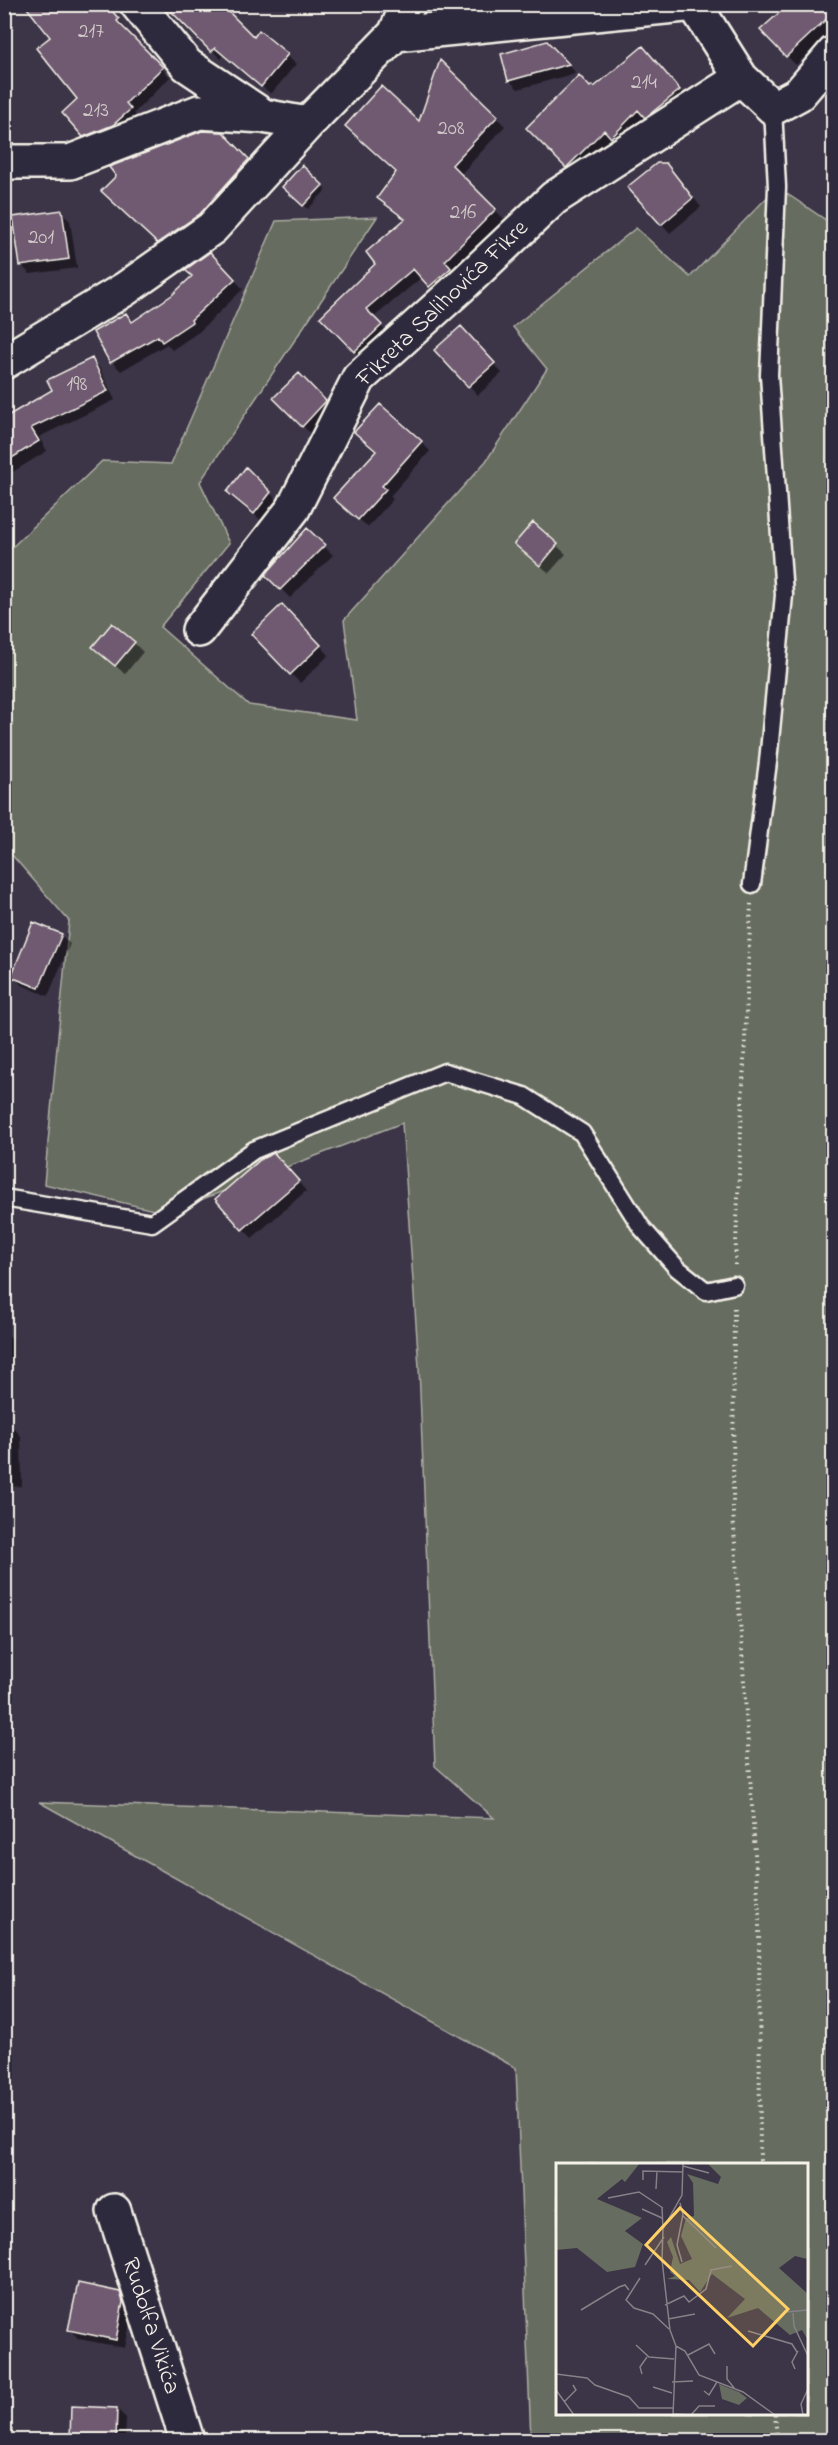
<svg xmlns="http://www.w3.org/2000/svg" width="838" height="2445" viewBox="0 0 838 2445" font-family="'Indie Flower',sans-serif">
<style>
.green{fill:#666c5f;stroke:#adaea4;stroke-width:1.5;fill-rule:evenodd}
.shadow{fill:#0007}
.building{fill:#6f5a71;stroke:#f4f1e8;stroke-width:1.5}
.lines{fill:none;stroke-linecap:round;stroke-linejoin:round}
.service-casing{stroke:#f4f1e8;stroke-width:21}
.minor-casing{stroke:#f4f1e8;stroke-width:38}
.path{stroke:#f4f1e8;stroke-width:4;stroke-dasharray:1.5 4.5;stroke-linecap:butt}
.service{stroke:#2f2a3d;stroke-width:16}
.minor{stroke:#2f2a3d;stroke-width:33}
.labels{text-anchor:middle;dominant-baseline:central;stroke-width:4.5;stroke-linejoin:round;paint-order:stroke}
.number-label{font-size:21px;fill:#d3cbca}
.street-label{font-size:24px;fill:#f4f1e8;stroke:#2f2a3d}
.inset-road{fill:none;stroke:#868087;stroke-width:1.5}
.view{fill:#ffd166;fill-opacity:0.15;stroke:#ffd166;stroke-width:3}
.inset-edge{fill:none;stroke:#f4f1e8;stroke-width:3}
</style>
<rect width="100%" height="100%" fill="#3c3447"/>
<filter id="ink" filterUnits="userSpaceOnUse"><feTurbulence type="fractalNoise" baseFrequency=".0167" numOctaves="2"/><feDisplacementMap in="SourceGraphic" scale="12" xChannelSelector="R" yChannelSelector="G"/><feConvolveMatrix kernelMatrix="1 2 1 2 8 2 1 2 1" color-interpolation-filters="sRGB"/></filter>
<g filter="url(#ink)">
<path class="green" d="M777 187 833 225V2440H531L516 2068 39 1802 494 1818 435 1766 419 1367 402 1123 166 1213 44 1184 69 921 5 847 4 638 7 634 5 632V554L102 461 171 464 276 221 377 217 200 482 229 543 160 627 249 705 357 720 344 620 486 461 547 369 513 327 636 228 690 277ZM558 2164H806V2414H558Z"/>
<path class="shadow" d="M104 4 127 29 125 31 170 77 134 113 139 119 93 145 84 136 79 100Z
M834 7V29L796 65 787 56Z
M175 13 254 40 260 33 296 64 271 94 225 55 221 59Z
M556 52 576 73 518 89 509 80Z
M652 57 688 100 655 125 647 118 621 145 614 138 576 176 528 128 590 89H594Z
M441 62 505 126 460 175 504 219 453 271 459 278 439 295 422 277 373 318 389 335 363 360 322 317 377 264 406 221 379 198 398 172 420 123Z
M834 85V95L829 90Z
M223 134 262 174 172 256 116 204Z
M834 164V179L827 173Z
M302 167 326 190 308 209 284 187Z
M674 174 701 207 670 233 662 224Z
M61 212 70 221 77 268 30 274 21 265Z
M219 263 243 289 200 331 172 350 167 344 121 371 112 362 95 332 126 314 134 322Z
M469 337 502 373 478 395 436 350Z
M92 360 100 369 115 400 39 437 47 451 6 476 4 420 53 390Z
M299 375 334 411 312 435 275 398Z
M421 442 430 451 390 496 393 499 368 527 344 506Z
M247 470 279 502 263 522 229 492Z
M533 524 566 554 549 573 525 552Z
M307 530 333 555 290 598 267 575Z
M282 606 329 655 300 683 253 634Z
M134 643 143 652 125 674 103 655Z
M61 935 70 944 48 996 22 985 13 976Z
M283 1164 306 1191 252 1238 217 1199Z
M4 1331 13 1340V1364H4Z
M12 1426 21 1436 22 1486 4 1487V1427Z
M119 2293 129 2303 132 2312 125 2348 79 2339 70 2330Z
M72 2407 117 2409 126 2418 125 2440H72Z"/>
<path class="building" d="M24 4H106L119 19 117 21 163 67 126 103 131 109 113 125 83 137 62 113 77 99 36 48 50 37Z
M164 4H221L254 37 259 30 288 54 261 87 215 48 211 52Z
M789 4H834V12L786 57 760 30Z
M547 41 569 64 508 81 501 54Z
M643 46 680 90 645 118 638 110 611 138 604 130 566 168 526 128 579 75 590 87 592 85 594 87Z
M440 60 498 116 452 165 496 209 445 261 451 268 429 287 413 269 366 309 382 325 354 352 320 317 375 264 366 252 405 219 377 198 396 172 345 126 381 86 419 121Z
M202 131 223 132 249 159 200 214 157 243 101 191 116 176 109 167Z
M657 163H666L693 198 661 225 627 187Z
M302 165 323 185 303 206 282 187Z
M62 210 69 259 20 266 13 217Z
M210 252 235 279 191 320 192 322 162 342 158 336 110 363 93 332 126 313 132 322 172 295 192 276 185 270Z
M461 326 495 363 468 387 434 350Z
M92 358 108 391 31 428 39 441 4 463V418L52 390 47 380Z
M299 373 326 401 302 427 273 398Z
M380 404 422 441 382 486 386 489 358 520 333 498 376 451 354 432Z
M246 467 271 492 254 514 227 492Z
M533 522 558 544 540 566 514 544Z
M307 528 325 545 280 590 265 575Z
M282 604 321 645 290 675 251 634Z
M112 623 135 642 115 666 92 647Z
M33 922 62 934 39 988 11 977Z
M274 1153 299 1181 242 1230 215 1199 261 1159Z
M78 2283 120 2292 123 2302 116 2340 68 2330Z
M71 2406 117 2408 116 2440H70Z"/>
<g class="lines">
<g class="service-casing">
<path id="service" d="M752 884 768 762 784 595 769 375 777 187 773 108
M4 1198 152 1223 254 1150 445 1072 524 1096 582 1133 641 1227 677 1268 706 1291 734 1285"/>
</g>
<g class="minor-casing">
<path id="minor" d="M137 4 187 65 259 113
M695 5 741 78 773 108 799 94 834 53
M395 34 408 4
M4 162H70L199 112 263 116 307 124
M4 362 125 289 212 228 307 124 395 34 695 4
M199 630 293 509 359 378 459 288 554 198 741 78
M114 2211 187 2440"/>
</g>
<path class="path" d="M735 1265 751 903
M734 1308 733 1512 759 1915 760 2164
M775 2414 777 2440"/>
<use href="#service" class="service"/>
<use href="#minor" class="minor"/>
</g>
</g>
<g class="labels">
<g class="number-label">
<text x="91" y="32">217</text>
<text x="644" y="83">214</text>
<text x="96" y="111">213</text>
<text x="451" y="129">208</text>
<text x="463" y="213">216</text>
<text x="41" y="238">201</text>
<text x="77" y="385">198</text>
</g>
<g class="street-label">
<text transform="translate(443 304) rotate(-44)">Fikreta Salihovića Fikre</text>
<text transform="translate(150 2326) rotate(72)">Rudolfa Vikića</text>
</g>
</g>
<g transform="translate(556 2163)">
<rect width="252" height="252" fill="#3c3447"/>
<path d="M0 0H84L69 19 66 16 41 36 86 55 69 68 87 81 79 104 51 109 21 85 0 87ZM151 0H252V113L251 96 239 93 223 105 252 131V177L246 167 234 172 202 145 171 155 189 136 156 111 144 129 133 117 111 116 119 113 114 109 117 94 111 79 115 74 124 101 136 96 125 73 130 55 138 53 137 20 131 11 162 21 165 14ZM163 221 183 229 191 235 183 242 166 236Z" fill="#666c5f"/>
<path class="inset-road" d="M127 3 153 10M87 17V8L127 9M100 26 101 8M52 35 83 29 107 45M124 40 127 51 121 82 126 99M106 44 107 66M86 46 106 55M126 52 160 85M89 102 108 74M84 115 70 137 78 145 97 151 113 166M109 142 128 133 133 139 150 126 155 107 176 103M25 147 63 124 69 122 73 127M230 149 252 147M237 150 238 163 252 193M112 156 139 151M192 168 236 181 241 189M80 182 93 194 118 196M120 183 129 188 143 212 187 229 219 252M132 192 153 181 159 191M171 203V216L179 226M239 206 236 199 242 188M0 211 31 215 39 222 73 234 83 245H117M86 211 84 204 91 194M116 219 137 218M97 224 116 230M0 227 18 252M148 228 153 232 161 219M8 239 20 227 17 222M117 251 135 252M117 252 120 183 114 167 106 97 107 66 126 32 127 0M135 252 143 243H159M247 252 245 241 252 226"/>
<path class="view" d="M124 45 232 146 197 183 90 82Z"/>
<rect width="252" height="252" class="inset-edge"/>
</g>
<rect width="838" height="2445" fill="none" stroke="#2f2a3d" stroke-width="24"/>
<rect x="12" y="12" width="814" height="2421" fill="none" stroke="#f4f1e8" stroke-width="2" filter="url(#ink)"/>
</svg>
